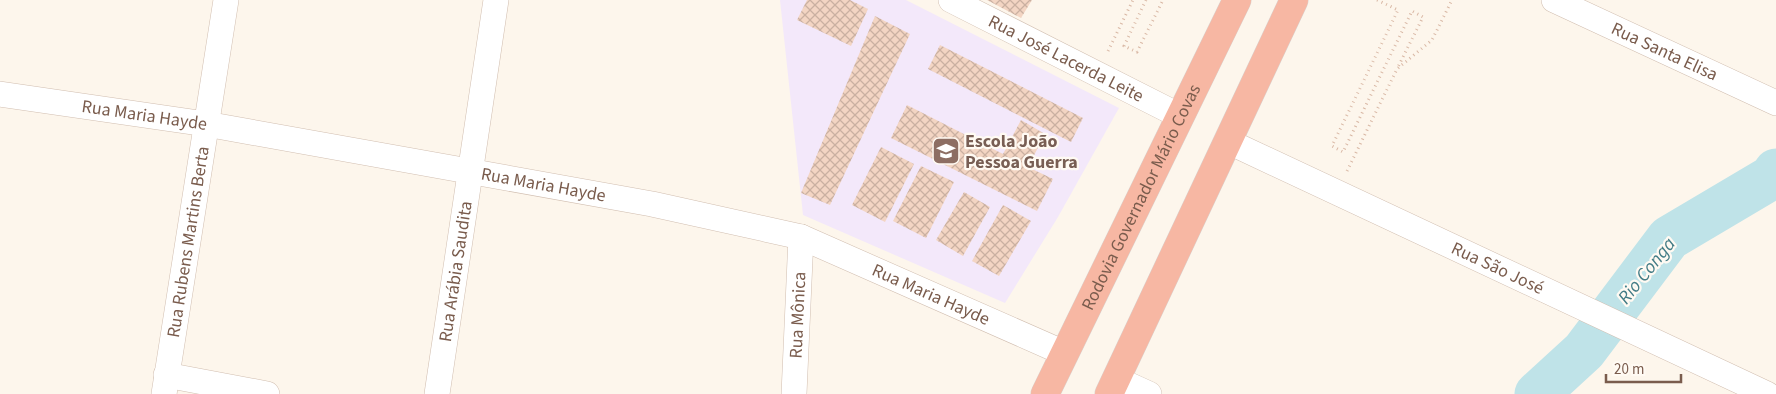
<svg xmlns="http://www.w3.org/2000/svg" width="1776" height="394" viewBox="0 0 1776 394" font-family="'Source Sans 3',sans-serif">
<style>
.education{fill:#f3e8fa}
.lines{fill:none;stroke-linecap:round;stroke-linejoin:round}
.river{stroke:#bfe3e8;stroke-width:45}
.building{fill:url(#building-cross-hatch)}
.street-casing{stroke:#d1beb0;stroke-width:26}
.highway-casing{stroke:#dad1cd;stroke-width:29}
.path{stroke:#d9b8a5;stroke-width:3;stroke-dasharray:1 4;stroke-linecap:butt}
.street{stroke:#fff;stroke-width:25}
.highway{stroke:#f7b7a3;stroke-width:28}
.labels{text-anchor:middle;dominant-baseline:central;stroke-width:4.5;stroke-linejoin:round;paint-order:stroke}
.street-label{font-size:18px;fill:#7a5c4d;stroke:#fffaf3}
.education-label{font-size:18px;font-weight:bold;fill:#785e54;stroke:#fffaf3;text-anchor:start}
.water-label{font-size:19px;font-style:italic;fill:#437c86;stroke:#fffaf3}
</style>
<defs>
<pattern id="building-cross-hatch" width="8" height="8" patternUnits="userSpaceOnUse" patternTransform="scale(1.25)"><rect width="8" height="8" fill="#f3d5c3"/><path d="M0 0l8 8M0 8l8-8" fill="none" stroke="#cab0a1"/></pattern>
</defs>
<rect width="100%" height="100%" fill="#fdf6ec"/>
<path class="education" d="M780 0H906L1119 108 1058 217 1005 303 803 215Z"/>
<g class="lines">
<path class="river" d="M1537 394 1584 351 1669 238 1772 177 1776 171"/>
</g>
<path class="building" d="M807 0H850L868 9 851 46 797 20Z
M987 0H1032L1021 18Z
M875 16 910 34 830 205 801 193Z
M940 45 1083 118 1071 142 928 69Z
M907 105 1003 154 1021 120 1045 134 1028 167 1053 179 1037 211 891 138Z
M881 147 914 164 885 222 852 205Z
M921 166 954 182 926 238 893 221Z
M964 192 990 207 963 256 936 240Z
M1003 205 1031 221 999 276 972 261Z"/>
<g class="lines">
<g class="street-casing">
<g id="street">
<path id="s1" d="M951 0 1180 116"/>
<path id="s2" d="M1554 0 1776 103"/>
<path id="s3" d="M0 94 206 124 652 204 801 237 1064 353"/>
<path id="s4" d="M1227 141 1767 394"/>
<path d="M166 375 267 394"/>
<path d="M1116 379 1149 394"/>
<path id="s5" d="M164 394 226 0"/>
<path id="s6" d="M437 394 496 0"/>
<path id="s7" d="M794 394 801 237"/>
</g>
</g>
<g class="highway-casing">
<g id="highway">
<path id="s8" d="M1045 394 1237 0"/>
<path d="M1109 394 1294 0"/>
</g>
</g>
<path class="path" d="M1146 0 1124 46 1137 52 1163 0
M1377 0 1398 10 1332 146 1343 152 1412 11 1423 17 1397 69
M1108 51 1133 0
M1347 171 1397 69 1432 40 1452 0"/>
<use href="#street" class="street"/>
<use href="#highway" class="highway"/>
</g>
<defs>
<g id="school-square" transform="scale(1.4375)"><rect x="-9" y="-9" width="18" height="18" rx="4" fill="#8d6e63" stroke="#fffaf3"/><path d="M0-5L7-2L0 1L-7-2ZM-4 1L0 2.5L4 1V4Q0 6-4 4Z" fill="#fff"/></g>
</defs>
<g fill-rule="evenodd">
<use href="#school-square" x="946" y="151"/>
</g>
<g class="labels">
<g class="street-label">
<text stroke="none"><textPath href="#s2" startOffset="122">Rua Santa Elisa</textPath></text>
<text stroke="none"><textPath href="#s1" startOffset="129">Rua José Lacerda Leite</textPath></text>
<text stroke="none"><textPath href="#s3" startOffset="146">Rua Maria Hayde</textPath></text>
<text stroke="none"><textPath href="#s3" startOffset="551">Rua Maria Hayde</textPath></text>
<text stroke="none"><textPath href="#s8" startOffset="219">Rodovia Governador Mário Covas</textPath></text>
<text stroke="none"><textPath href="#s5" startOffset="154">Rua Rubens Martins Berta</textPath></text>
<text stroke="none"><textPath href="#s4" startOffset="299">Rua São José</textPath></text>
<text stroke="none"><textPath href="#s6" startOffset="124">Rua Arábia Saudita</textPath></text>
<text stroke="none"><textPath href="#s3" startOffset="956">Rua Maria Hayde</textPath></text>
<text stroke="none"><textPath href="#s7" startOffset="79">Rua Mônica</textPath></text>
</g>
<g class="education-label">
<text x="965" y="141">Escola João<tspan x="965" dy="21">Pessoa Guerra</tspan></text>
</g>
<g class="water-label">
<text transform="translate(1647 271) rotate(-51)">Rio Conga</text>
</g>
</g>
<path d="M1606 374v8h75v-8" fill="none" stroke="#7a5c4d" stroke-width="2.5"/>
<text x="1614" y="374" font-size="15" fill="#7a5c4d" stroke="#fffaf3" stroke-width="4" paint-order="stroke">20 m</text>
</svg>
